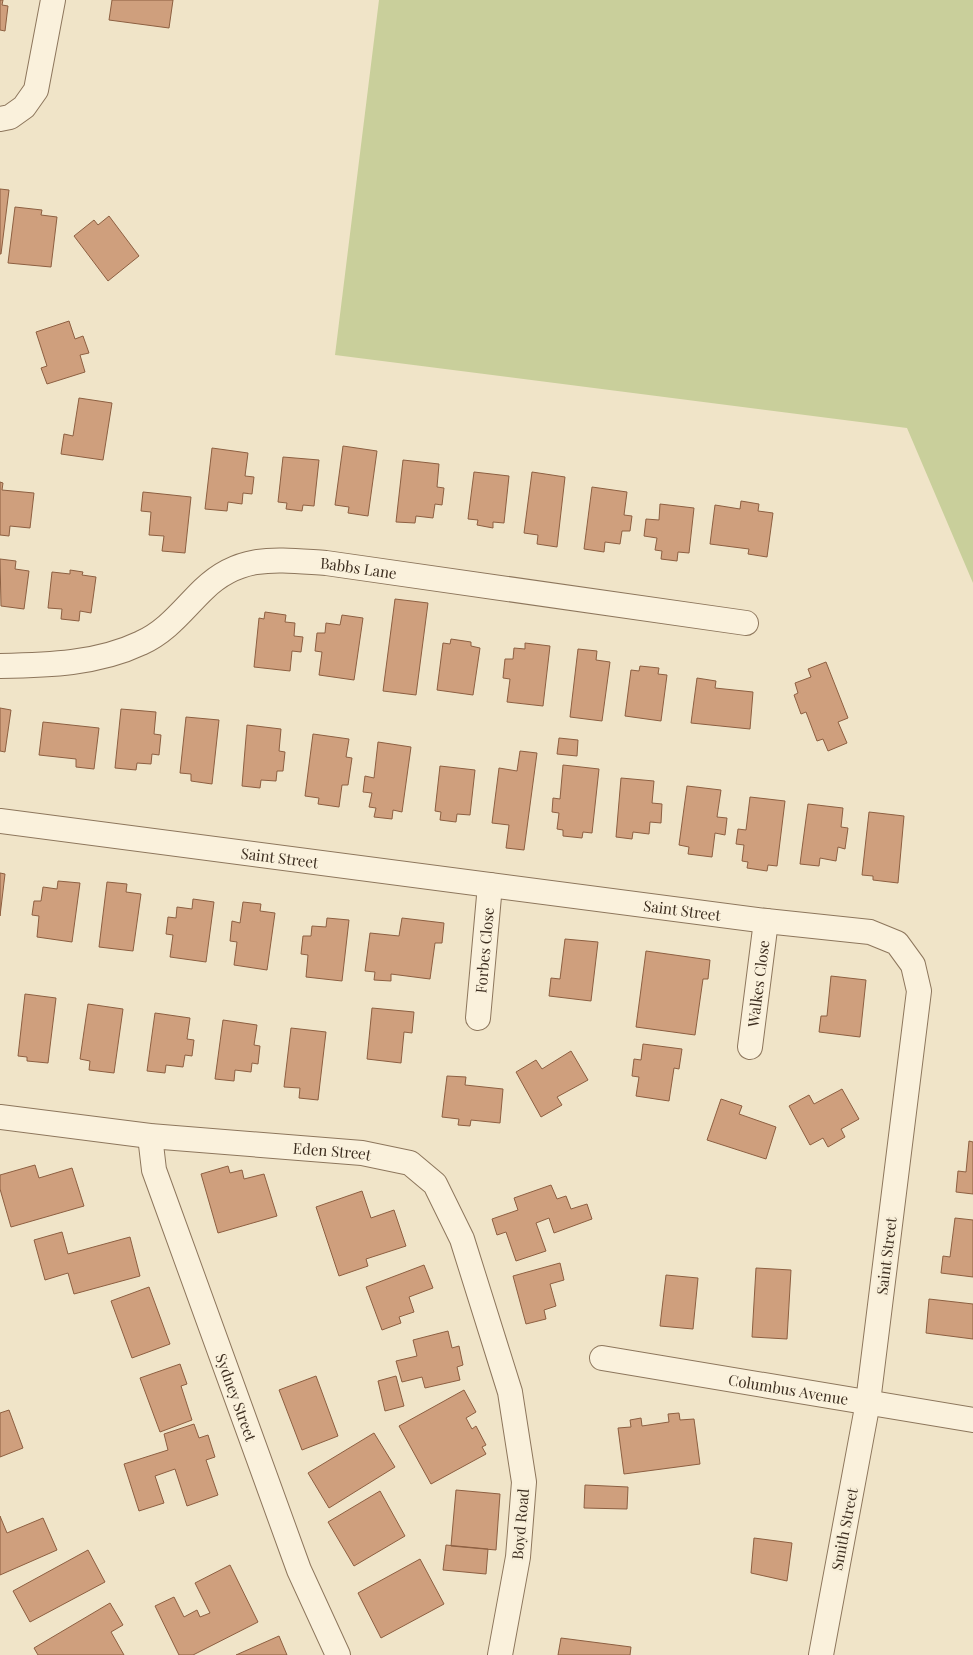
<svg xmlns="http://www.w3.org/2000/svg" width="973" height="1655" viewBox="0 0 973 1655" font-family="'Playfair Display',serif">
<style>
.green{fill:#c9cf9b}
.building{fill:#cf9f7d;stroke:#8d5f41}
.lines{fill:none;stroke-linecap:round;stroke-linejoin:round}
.street-casing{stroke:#8d765c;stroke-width:26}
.street{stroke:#faf1dc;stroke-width:24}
.labels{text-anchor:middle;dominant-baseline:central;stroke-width:4.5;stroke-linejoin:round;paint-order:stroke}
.street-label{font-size:15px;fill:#3d2e20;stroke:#f7eed8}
</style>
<rect width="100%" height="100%" fill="#f0e4c8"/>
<path class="green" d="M379 0H973V583L907 428 335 355Z"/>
<path class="building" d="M0 0H3L2 5 8 6 5 31 0 30Z
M112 0H173L169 28 109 20Z
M0 189 9 190 1 254H0Z
M15 207 42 210 41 215 57 217 51 267 8 263Z
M109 216 139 256 108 281 74 236 94 220 98 225Z
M69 321 75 339 83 336 89 353 80 355 85 372 47 384 41 368 47 366 36 332Z
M79 398 112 403 103 460 61 454 64 434 73 436Z
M343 446 377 451 368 516 348 513 349 507 335 505Z
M212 448 248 453 245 476 254 477 252 494 243 493 242 504 228 502 227 511 205 509Z
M283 457 319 460 314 506 303 505 302 511 286 509 287 503 278 502Z
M403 460 439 464 437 487 444 488 442 505 435 504 433 518 416 516 415 523 396 522Z
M474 472 509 476 504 523 493 522V528L477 525 478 520 468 519Z
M532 472 565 477 557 547 537 544 538 535 524 533Z
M0 482 3 483 2 490 34 493 30 528 10 526 9 536 0 535Z
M592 487 627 492 624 515 632 516 630 531H622L620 544 605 542 604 552 584 549Z
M143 492 191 497 185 553 162 551 164 536 149 535 151 512 141 511Z
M741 501 759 504 758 511 773 513 767 557 748 554 749 549 710 544 715 505 740 509Z
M660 504 694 508 689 553 678 552 677 561 661 559 662 551 655 550 657 538 644 536 646 519 659 520Z
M0 559 16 561 15 569 29 571 24 609 1 606Z
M70 570 83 572 82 575 96 577 91 613 80 611 79 621 61 619 62 609 48 608 52 572 70 574Z
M395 599 428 603 416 695 383 691Z
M265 612 286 615 285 622 295 623 294 636 303 637 301 652 292 651 290 671 254 667 259 618 264 619Z
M342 615 363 618 354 680 319 675 322 652 315 651 317 633H325L326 623 340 625Z
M451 639 471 642V646L480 648 473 695 437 690 443 643 450 644Z
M525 643 550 646 543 706 507 702 510 679 503 678 505 659H513L514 648 525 649Z
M578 649 597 651 596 660 610 662 602 721 570 717Z
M826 662 848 718 838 722 847 743 828 751 823 739 817 741 806 712 801 714 794 695 798 693 795 683 811 677 808 669Z
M640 666 659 668 658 674 667 675 661 721 625 716 631 670 639 671Z
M697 678 716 681 715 688 753 692 750 729 691 723Z
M0 708 11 710 5 752 0 751Z
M121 709 156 712 154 734 161 735 159 755 152 754 151 764 137 763 136 770 115 768Z
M186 717 219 720 212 784 191 781V774L180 773Z
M43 722 99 728 94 769 76 767V759L39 755Z
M247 725 281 729 279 751 285 752 283 771H277L276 781 261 780 260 788 242 786Z
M313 734 349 739 346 757 352 758 348 785H342L339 807 318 804 319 798 305 796Z
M559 738 578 740 577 756 557 754Z
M378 742 411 747 402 812 393 810 392 819 374 817 376 808 369 807 372 793 363 792 365 776 374 778Z
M520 751 537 753 524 850 506 848 509 825 492 823 499 768 517 771Z
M563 765 599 769 592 833 583 832 582 838 563 836V830L557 829 559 813 552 812 553 798 560 799Z
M440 766 475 770 470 815 457 814 456 822 440 820 441 812 435 811Z
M621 778 654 781 652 803 662 804 661 823 650 822 649 834 633 832 632 839 616 837Z
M687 786 721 790 717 817 727 818 725 835 715 833 712 857 688 854 689 847 679 845Z
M750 797 785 801 777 866 768 865 767 871 747 868 748 862 742 861 744 845 736 844 738 829 746 830Z
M808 804 843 808 841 827 848 828 845 849 838 847 836 861 820 858 819 866 800 864Z
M869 812 904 816 898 883 873 880V876L862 875Z
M0 873 5 874 0 916Z
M58 881 80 883 72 942 37 937 39 916 32 915 34 901H41L43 887 57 889Z
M107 882 127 884 126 892 141 894 133 951 99 947Z
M193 899 214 902 206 962 170 957 173 935 166 934 168 917 176 918 177 907 192 909Z
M243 902 261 904 260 911 275 913 267 970 234 965 237 942 230 941 232 921 240 923Z
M327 918 349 920 342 981 306 977 308 955 301 954 303 936H311L312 926 326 927Z
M402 918 444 923 442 943H435L430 979 391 974V981L374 980 375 972 365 971 370 933 399 936Z
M565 939 598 942 591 1001 549 996 551 978 560 979Z
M646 951 710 960 708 979H703L695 1035 636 1027Z
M831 976 866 980 860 1037 819 1032 821 1016H827Z
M25 994 56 998 48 1063 27 1061V1057L18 1056Z
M88 1004 123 1009 114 1073 89 1070 90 1061 80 1059Z
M372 1008 414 1012 412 1033 404 1032 401 1063 367 1059Z
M155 1013 190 1018 187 1039 194 1040 192 1056 185 1055 183 1067 166 1065 165 1073 147 1071Z
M223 1020 257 1025 254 1045 260 1046 258 1064 252 1063 251 1072 235 1070 234 1081 215 1079Z
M291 1028 326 1032 318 1100 299 1098 300 1088 284 1087Z
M643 1044 682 1049 679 1069 674 1068 669 1101 636 1096 639 1077 632 1076 634 1059 641 1060Z
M571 1051 588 1080 557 1097 562 1105 541 1117 516 1072 536 1060 542 1069Z
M447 1076 466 1077 465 1085 503 1089 500 1123 471 1120 470 1126 458 1125 459 1119 442 1117Z
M842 1089 859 1119 841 1129 845 1137 828 1147 823 1138 810 1145 789 1106 809 1095 814 1104Z
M721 1099 742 1106 739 1114 776 1127 766 1159 707 1140Z
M969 1141 973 1142V1194L956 1192 958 1171 966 1172Z
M35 1165 39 1178 72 1168 84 1206 11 1227 0 1189V1175Z
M228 1166 230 1173 242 1170 244 1179 264 1174 277 1216 218 1233 201 1174Z
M551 1185 557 1199 566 1196 571 1209 587 1204 592 1219 554 1233 549 1218 536 1223 546 1251 516 1261 506 1232 497 1235 492 1219 518 1210 514 1198Z
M362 1191 371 1218 394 1210 406 1246 366 1259 368 1266 339 1276 316 1207Z
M955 1218 973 1220V1277L941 1273 943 1256 950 1257Z
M62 1232 68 1254 130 1237 140 1276 74 1294 68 1273 45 1280 34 1240Z
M560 1263 564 1280 550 1284 556 1306 544 1310 546 1319 526 1324 513 1276Z
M424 1265 433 1288 409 1297 414 1312 399 1317 401 1323 382 1330 366 1287Z
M756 1268 791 1270 787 1339 752 1337Z
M666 1275 698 1278 693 1329 660 1326Z
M149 1287 170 1344 132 1358 111 1301Z
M929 1299 973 1304V1339L926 1333Z
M448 1331 452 1348 459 1346 463 1365 457 1367 460 1380 425 1388 422 1377 402 1382 396 1361 417 1356 413 1340Z
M180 1364 187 1384 181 1386 192 1420 160 1432 140 1378Z
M316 1376 338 1436 302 1450 279 1390Z
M396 1376 404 1406 385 1411 378 1381Z
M464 1390 476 1412 466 1418 472 1429 476 1426 486 1445 482 1447 486 1454 431 1484 399 1426Z
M9 1410 23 1448 0 1457V1413Z
M679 1413 680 1420 694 1419 700 1464 624 1474 618 1428 631 1427 630 1420 641 1418 642 1426 669 1422 668 1414Z
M194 1424 199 1438 208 1435 215 1457 206 1460 218 1495 187 1506 175 1469 155 1476 164 1503 139 1511 124 1464 168 1450 164 1434Z
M374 1433 395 1467 329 1508 308 1473Z
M585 1485 628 1487 627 1509 584 1508Z
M456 1490 500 1494 496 1550 451 1546Z
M380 1491 405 1536 354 1566 328 1522Z
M0 1516 7 1533 43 1518 57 1550 0 1575Z
M754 1538 792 1543 787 1581 751 1573Z
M446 1545 488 1549 486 1574 443 1570Z
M88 1550 105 1582 30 1622 13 1591Z
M420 1559 444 1604 381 1638 358 1593Z
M230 1565 258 1622 193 1655H179L155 1606 174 1597 184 1617 197 1610 200 1617 210 1613 195 1583Z
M110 1603 123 1625 111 1632 124 1655H38L34 1648Z
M279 1636 287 1655H236Z
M561 1638 631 1647 630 1655H558Z"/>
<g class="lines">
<g class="street-casing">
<g id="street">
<path d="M0 119 10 117 24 107 36 90 53 0"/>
<path id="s1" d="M0 666C48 665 97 664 141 643 168 631 184 608 204 589 241 553 279 560 326 563L746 623"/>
<path id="s2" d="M0 821 766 921 870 932 897 943 913 965 919 991 868 1402 821 1655"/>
<path id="s3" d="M478 1018 490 885"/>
<path id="s4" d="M750 1047 766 921"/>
<path id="s5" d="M0 1117 150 1136 362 1153 410 1163 435 1184 462 1239 510 1392 524 1482 518 1557 500 1655"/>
<path id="s6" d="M150 1136 154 1170 299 1570 338 1655"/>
<path id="s7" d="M602 1358 973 1420"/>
</g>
</g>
<use href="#street" class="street"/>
</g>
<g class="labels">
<g class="street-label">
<text stroke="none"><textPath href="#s1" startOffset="390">Babbs Lane</textPath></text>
<text stroke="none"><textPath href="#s2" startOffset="282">Saint Street</textPath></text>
<text stroke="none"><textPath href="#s2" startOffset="688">Saint Street</textPath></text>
<text stroke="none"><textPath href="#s3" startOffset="68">Forbes Close</textPath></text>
<text stroke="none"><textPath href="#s4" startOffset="64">Walkes Close</textPath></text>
<text stroke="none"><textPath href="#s5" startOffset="334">Eden Street</textPath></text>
<text transform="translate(886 1256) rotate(-83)">Saint Street</text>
<text stroke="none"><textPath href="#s7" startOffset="189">Columbus Avenue</textPath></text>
<text stroke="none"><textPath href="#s6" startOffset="276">Sydney Street</textPath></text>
<text transform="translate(520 1524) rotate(-85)">Boyd Road</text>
<text transform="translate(844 1529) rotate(-79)">Smith Street</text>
</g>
</g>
</svg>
